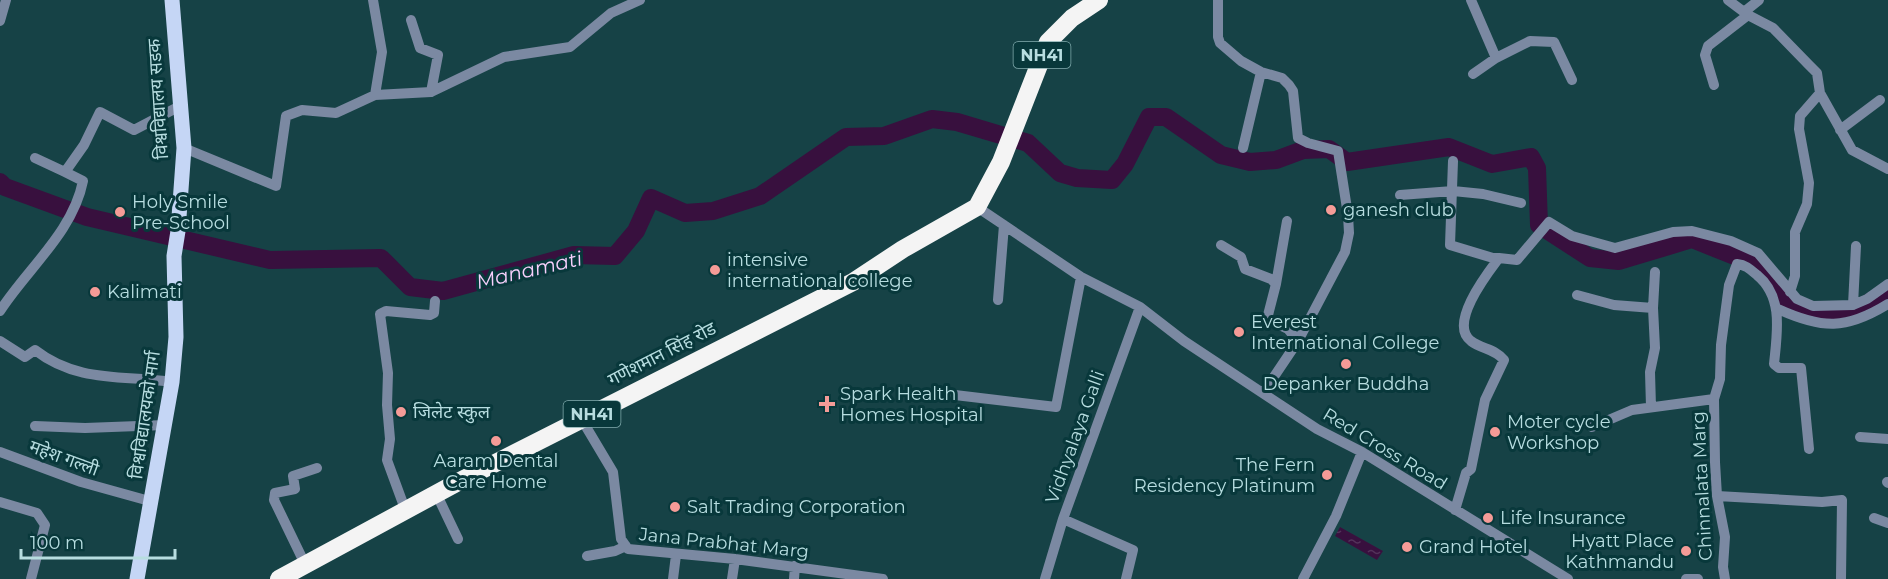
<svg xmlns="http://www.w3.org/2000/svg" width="1888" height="579" viewBox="0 0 1888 579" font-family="Montserrat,'Noto Sans Devanagari',sans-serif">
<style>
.water{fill:url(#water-ripples)}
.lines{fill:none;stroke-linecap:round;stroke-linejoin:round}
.river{stroke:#38103e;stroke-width:18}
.minor{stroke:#7b89a2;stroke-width:10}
.major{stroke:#c5d6f5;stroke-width:15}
.highway{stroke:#f4f4f4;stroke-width:18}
.poi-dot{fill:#f59b97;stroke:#08383b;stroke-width:2}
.labels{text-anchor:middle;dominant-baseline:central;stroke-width:6;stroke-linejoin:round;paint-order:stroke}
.shield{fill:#08383b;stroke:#82acae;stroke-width:1.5}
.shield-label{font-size:16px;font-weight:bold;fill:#b7dde0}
.street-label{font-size:18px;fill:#b7dde0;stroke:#08383b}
.poi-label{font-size:18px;fill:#b7dde0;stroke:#08383b;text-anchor:start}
.water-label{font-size:20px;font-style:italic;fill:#f8d0fd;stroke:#08383b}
</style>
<defs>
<pattern id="water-ripples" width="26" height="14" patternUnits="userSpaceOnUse" patternTransform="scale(1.5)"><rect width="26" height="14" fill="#38103e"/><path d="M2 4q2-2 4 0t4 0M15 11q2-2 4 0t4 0" fill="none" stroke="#53325a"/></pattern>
</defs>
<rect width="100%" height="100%" fill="#164246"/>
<path class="water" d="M1340 527 1383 551 1377 560 1335 536Z"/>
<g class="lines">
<path class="river" d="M0 182 5 187 87 217 270 260 381 258 410 287 443 291 574 255 615 256 636 231 651 198 685 213 713 211 760 196 846 137 884 136 932 119 957 122 1028 143 1060 173 1077 178 1112 180 1125 164 1149 117H1166L1221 155 1250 162 1276 160 1303 150 1329 149 1347 162 1449 147 1492 164 1531 157 1537 168 1539 225 1590 258 1619 261 1692 239 1752 263 1769 279 1785 300 1802 311 1829 315 1862 307 1884 293"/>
<path class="minor" d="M373 0 382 52 375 95
M1218 0V37L1220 43 1241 61 1261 72 1282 78 1289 85 1293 91 1298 138 1308 143 1338 151 1348 215 1349 233 1345 252 1298 341 1263 393
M1471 0 1496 58
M1728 0 1748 15 1773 28 1809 65 1817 73 1820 93 1852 150 1888 169
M1744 12 1759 0
M411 20 420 48 438 55 431 92
M0 21 6 0
M1473 74 1496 58 1530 41 1554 42 1572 80
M1714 85 1705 55 1708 46 1748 15
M1840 130 1880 100
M184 148 276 186 286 116 302 110 336 113 375 95 431 92 504 57 570 47 611 13 640 0
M1243 148 1261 72
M35 158 65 172
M1453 161 1450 245 1493 258H1499
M1400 195 1453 191 1483 194 1521 203
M977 207 1081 277 1140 307 1184 341 1317 429 1362 452 1568 579
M1287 221 1276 284 1267 319 1288 329 1298 341
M1221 245 1241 257 1245 269 1271 279 1276 284
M1790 292 1795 276V232L1807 204 1809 183 1799 129 1800 116 1820 93
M1577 295 1614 305 1653 308
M998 300 1004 225
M1853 305 1856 246
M1778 309C1822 329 1846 330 1888 304
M0 311C27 269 73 232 83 181L65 172 84 145 100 112 134 130 180 106
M0 341 25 357 35 350C77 383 124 375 172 382
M955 395 1056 407 1081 277
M1651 407 1650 372 1655 348 1653 308 1655 272
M582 420 613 472 621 539 628 549 735 559 883 579
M35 426 85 428 165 425
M1592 427 1632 410 1714 399
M1860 437 1888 439
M0 452 81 482 153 502
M1887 482 1888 483
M436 493 458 539
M1717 496 1822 502 1842 500 1841 579
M0 502 37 513 45 525 31 579
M405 509 387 460 390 439 387 405 388 373 380 314 386 311 430 315 434 313 435 301
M1455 510 1466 473 1471 469 1485 400 1504 360C1496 349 1481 349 1471 341 1448 324 1487 274 1499 258L1517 260 1549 222 1572 236 1615 248 1673 232 1692 231 1731 241 1758 253 1797 299 1813 306 1853 305 1867 299 1888 284
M1874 518 1888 523
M1063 519 1133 550 1126 579
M587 556 615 551 626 546
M305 564 274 500 275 493 295 489 293 476 317 468
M673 579 676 555
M732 579 735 559
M794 579 795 566
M1045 579 1063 519 1140 307
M1303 579 1336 516 1362 452
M1686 579H1698
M1725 579 1723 567 1725 537 1717 496 1715 462 1714 399 1720 379 1721 345 1729 285 1737 264C1746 265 1750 269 1757 275 1784 297 1777 333 1774 364L1779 368H1801L1809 449"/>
<path class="major" d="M137 579 172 382 176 337 174 256 178 231 184 148 172 0"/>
<path class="highway" d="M279 579 458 482 853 282 903 249 977 207 1001 162 1048 42 1072 18 1099 0"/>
</g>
<g class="poi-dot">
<circle cx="1331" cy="210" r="6"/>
<circle cx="120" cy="212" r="6"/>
<circle cx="715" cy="270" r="6"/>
<circle cx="95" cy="292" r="6"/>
<circle cx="1239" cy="332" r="6"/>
<circle cx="1346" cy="364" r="6"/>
<path d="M824 395h6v6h6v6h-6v6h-6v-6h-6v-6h6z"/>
<circle cx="401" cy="412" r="6"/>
<circle cx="1495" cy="432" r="6"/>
<circle cx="496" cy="441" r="6"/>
<circle cx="1327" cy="475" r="6"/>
<circle cx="675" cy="507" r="6"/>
<circle cx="1488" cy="518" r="6"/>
<circle cx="1407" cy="547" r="6"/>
<circle cx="1686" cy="551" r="6"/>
</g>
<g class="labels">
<g class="shield">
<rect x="1013.5" y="42" width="57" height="26" rx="4.5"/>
<rect x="563.5" y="401" width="57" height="26" rx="4.5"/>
</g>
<g class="shield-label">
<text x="1042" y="55">NH41</text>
<text x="592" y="414">NH41</text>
</g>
<g class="street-label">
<text transform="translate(158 99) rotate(-94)">विश्वविद्यालय सडक</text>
<text transform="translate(662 354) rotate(-27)">गणेशमान सिंह रोड</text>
<text transform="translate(145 415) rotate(-82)">विश्वविद्यालयको मार्ग</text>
<text transform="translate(1075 437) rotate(-70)">Vidhyalaya Galli</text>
<text transform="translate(1385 449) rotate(31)">Red Cross Road</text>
<text transform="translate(64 458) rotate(20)">महेश गल्ली</text>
<text transform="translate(1702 486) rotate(-93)">Chinnalata Marg</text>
<text transform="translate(724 543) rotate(6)">Jana Prabhat Marg</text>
</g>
<g class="poi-label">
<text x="132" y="202">Holy Smile<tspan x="132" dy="21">Pre-School</tspan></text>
<text x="1343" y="210">ganesh club</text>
<text x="727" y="260">intensive<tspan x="727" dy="21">international college</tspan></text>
<text x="107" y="292">Kalimati</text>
<text x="1251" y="322">Everest<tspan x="1251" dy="21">International College</tspan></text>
<text x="1346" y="384" text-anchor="middle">Depanker Buddha</text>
<text x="840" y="394">Spark Health<tspan x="840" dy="21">Homes Hospital</tspan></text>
<text x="413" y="412">जिलेट स्कुल</text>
<text x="1507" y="422">Moter cycle<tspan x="1507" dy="21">Workshop</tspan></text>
<text x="496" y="461" text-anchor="middle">Aaram Dental<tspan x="496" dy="21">Care Home</tspan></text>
<text x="1315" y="465" text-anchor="end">The Fern<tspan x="1315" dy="21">Residency Platinum</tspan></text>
<text x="687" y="507">Salt Trading Corporation</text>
<text x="1500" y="518">Life Insurance</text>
<text x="1674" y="541" text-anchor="end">Hyatt Place<tspan x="1674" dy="21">Kathmandu</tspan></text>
<text x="1419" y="547">Grand Hotel</text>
</g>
<g class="water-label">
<text transform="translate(529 270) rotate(-13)">Manamati</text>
</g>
</g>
<path d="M21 549v9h154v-9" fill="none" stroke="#b7dde0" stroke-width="3"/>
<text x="30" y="549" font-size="18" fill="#b7dde0" stroke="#08383b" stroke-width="4.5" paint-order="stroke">100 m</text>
</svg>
